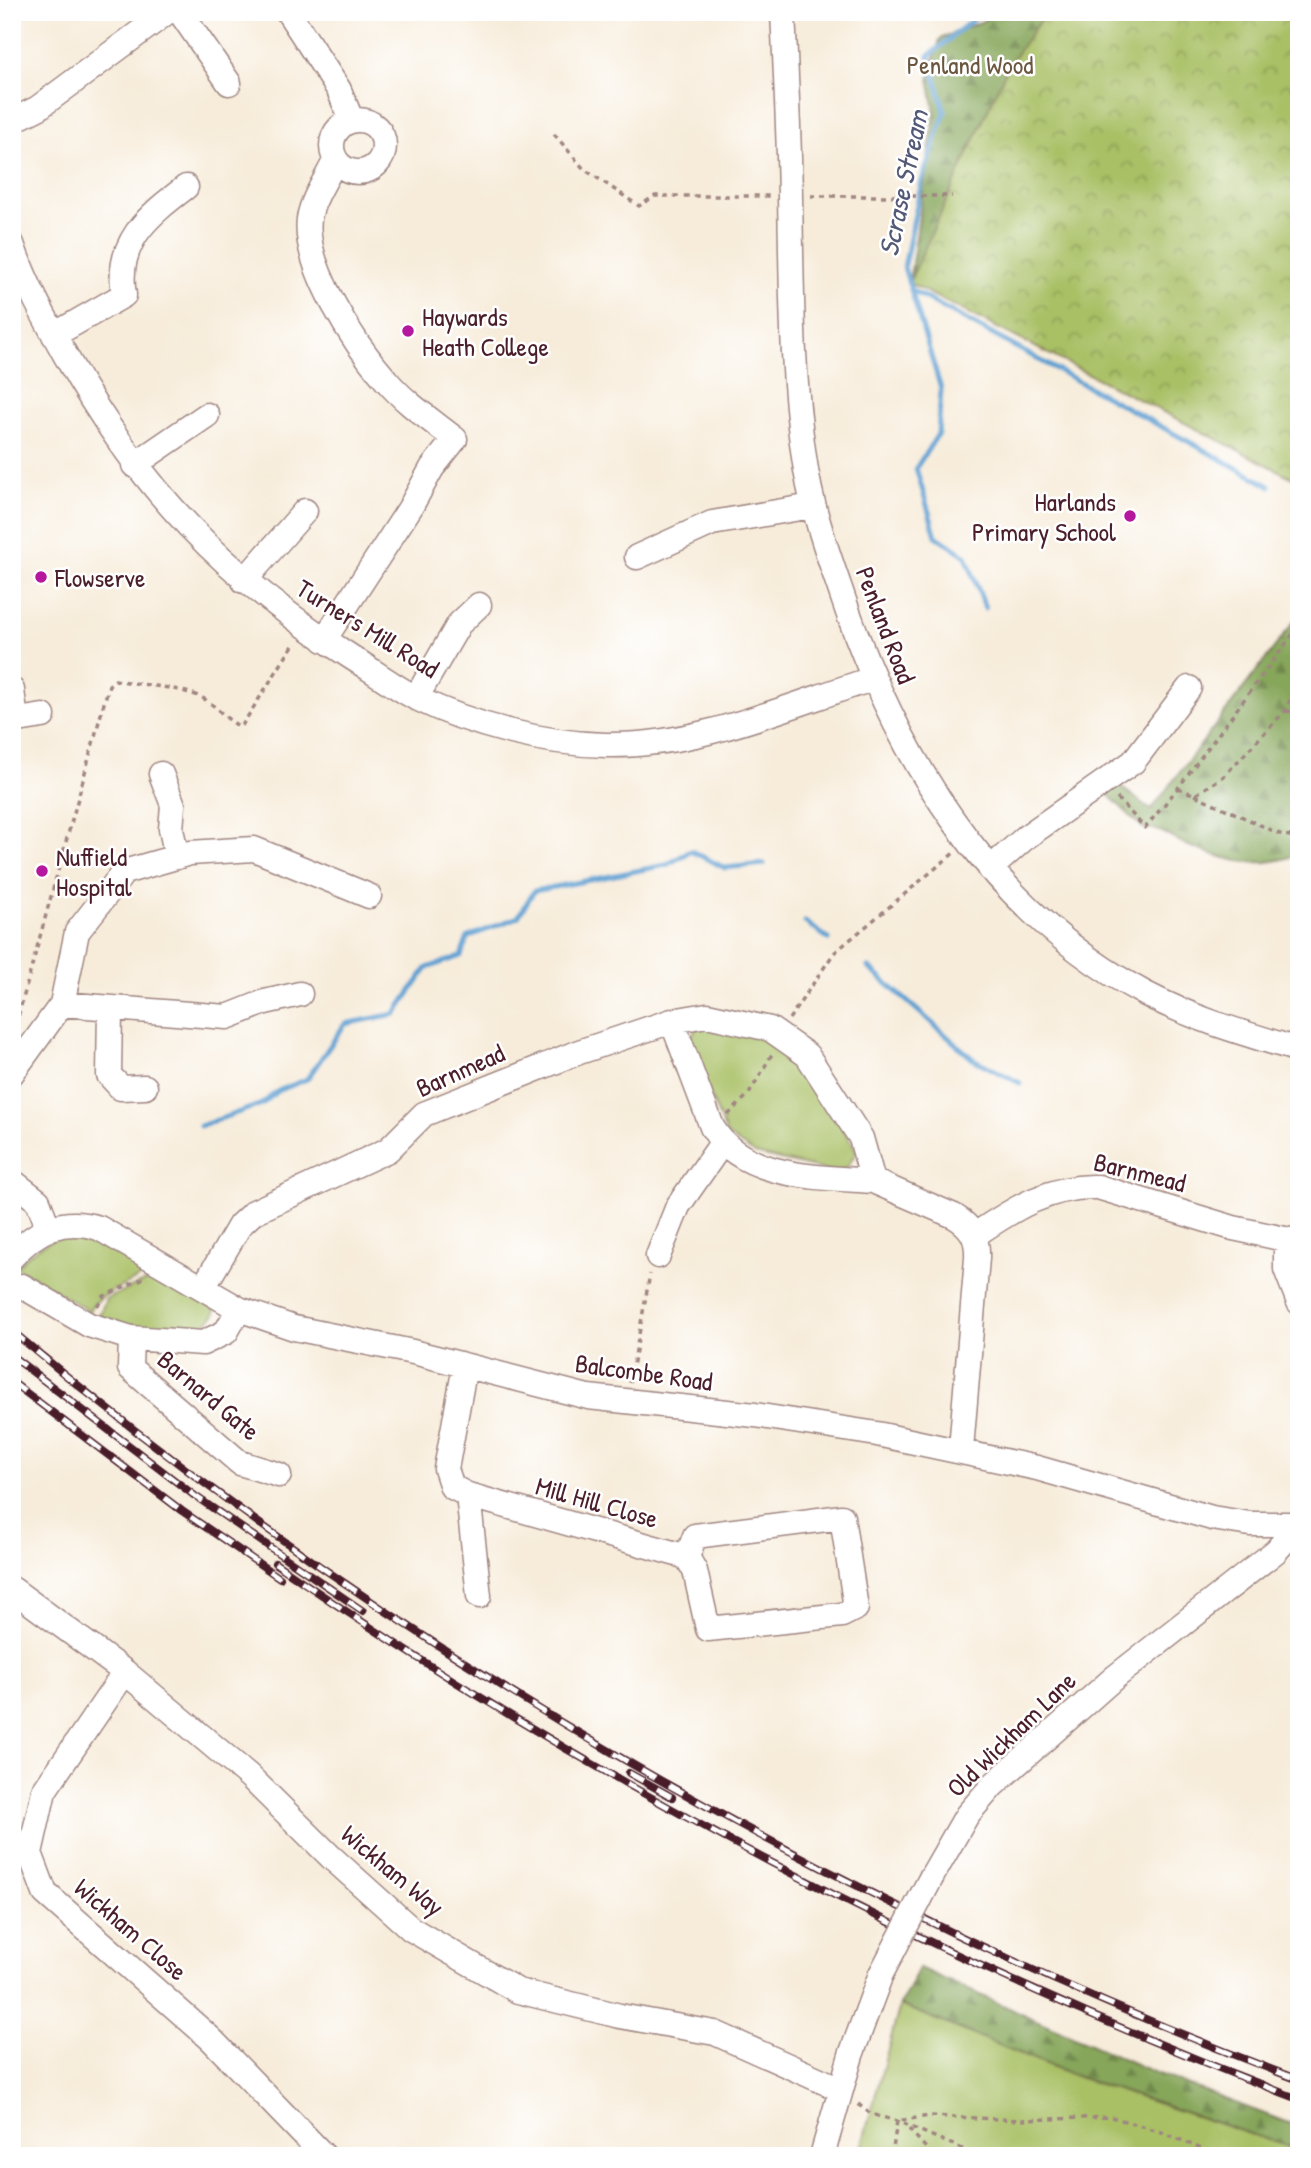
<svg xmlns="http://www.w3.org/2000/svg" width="1311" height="2168" viewBox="0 0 1311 2168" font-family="'Patrick Hand',sans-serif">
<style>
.grass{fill:#a9c065;stroke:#7a7048;stroke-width:2}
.forest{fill:url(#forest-firs);stroke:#686242;stroke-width:2}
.park{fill:url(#park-crowns);stroke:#7a7048;stroke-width:2}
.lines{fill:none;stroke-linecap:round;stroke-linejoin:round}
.stream{stroke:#5fa0d2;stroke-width:5}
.minor-casing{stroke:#a08682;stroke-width:27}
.path{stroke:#a08682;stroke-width:3.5;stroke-dasharray:5 5;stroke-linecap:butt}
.minor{stroke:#fff;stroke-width:24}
.rail-casing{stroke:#4a1f2b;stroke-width:8}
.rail{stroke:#fff;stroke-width:5;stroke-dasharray:16;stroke-linecap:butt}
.minor-bridge-casing{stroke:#a08682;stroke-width:27;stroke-linecap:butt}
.minor-bridge{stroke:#fff;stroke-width:24}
.poi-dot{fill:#b5179e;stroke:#fff;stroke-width:2.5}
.labels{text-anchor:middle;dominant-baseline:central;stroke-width:5;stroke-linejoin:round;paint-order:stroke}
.park-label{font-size:26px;fill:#6b573f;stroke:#fff}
.poi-label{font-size:26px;fill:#4a1f2b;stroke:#fff;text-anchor:start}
.street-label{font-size:26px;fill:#4a1f2b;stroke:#fff}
.water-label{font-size:28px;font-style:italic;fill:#535976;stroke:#fff}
</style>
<defs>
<pattern id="forest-firs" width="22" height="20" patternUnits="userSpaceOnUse" patternTransform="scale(1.75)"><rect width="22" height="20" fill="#86a65a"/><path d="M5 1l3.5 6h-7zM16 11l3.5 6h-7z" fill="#70874b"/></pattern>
<pattern id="park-crowns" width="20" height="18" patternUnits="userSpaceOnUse" patternTransform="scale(1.75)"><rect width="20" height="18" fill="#a9c065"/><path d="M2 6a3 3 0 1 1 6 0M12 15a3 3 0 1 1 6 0" fill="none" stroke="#8c9b53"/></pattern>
</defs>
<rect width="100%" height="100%" fill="#fff"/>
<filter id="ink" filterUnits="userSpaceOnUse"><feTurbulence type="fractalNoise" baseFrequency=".0143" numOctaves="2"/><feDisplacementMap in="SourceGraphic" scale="14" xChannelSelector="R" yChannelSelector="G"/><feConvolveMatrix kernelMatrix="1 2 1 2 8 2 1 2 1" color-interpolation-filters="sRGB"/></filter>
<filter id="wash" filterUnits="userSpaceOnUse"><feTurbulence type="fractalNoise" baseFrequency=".00686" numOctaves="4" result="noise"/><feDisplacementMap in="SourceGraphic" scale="28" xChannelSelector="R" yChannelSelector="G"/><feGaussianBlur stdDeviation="1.57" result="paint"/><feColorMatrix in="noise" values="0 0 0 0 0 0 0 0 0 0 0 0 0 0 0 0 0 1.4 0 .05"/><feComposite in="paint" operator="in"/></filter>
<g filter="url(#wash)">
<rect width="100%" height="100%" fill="#f7ecda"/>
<path class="grass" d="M697 1026 769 1036 801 1062 857 1151 846 1169 833 1172 755 1154 727 1135 688 1043Z
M85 1234 150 1266C135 1289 105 1285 89 1311L16 1267C37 1244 54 1236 85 1234Z
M157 1276 215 1309V1314C189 1347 132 1327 99 1316L106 1299Z
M900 2005 1081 2078 1299 2150V2156H859Z"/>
<path class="forest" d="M987 12H1046L1008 66 909 283 935 112 929 79 940 39 985 20Z
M1299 615V854C1259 870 1228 861 1189 846 1174 840 1161 827 1144 829L1105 792 1117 784 1151 810Z
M919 1968 1151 2071 1299 2127V2150L1081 2078 900 2005Z"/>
<path class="park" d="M1046 12H1299V481L909 283 1008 66Z"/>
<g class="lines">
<path class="stream" d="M982 12 929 56 945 112 922 180 904 267 941 389 938 434 916 468 936 536 966 556 985 608
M911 290 1270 486
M805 922 829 939
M868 967 973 1059 1020 1083
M200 1126 262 1104 278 1091 307 1079 345 1024 395 1014 427 968 461 956 468 937 518 917 534 891 666 865 691 851 725 868 764 864"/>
</g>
</g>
<g filter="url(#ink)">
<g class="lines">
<g class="minor-casing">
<path id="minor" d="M180 12 229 83
M288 12 339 90 351 119
M783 12C786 74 789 135 790 197 792 284 791 371 804 457 810 502 824 543 839 586 893 750 986 908 1144 993 1193 1019 1246 1034 1299 1050
M332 146a26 26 0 1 1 52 0a26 26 0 1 1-52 0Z
M12 121 38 108 167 12
M12 244C25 283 47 322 67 358 140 488 224 576 351 657 372 670 393 686 416 698 471 725 544 744 606 745 697 747 787 706 872 679
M54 335 124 295C115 242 148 216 186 187
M134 465 207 415
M637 557 712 523 812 506
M244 581 305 511
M324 640 410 508 432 468 455 439C431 420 405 403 386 380 355 345 303 266 309 219 312 199 326 180 335 161
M12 690 16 720
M416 698 459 624 479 605
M12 721 43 716
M161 774 173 805 171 829 177 857
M990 869 1026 837 1133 762 1189 688
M62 1004 227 1017 265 1002 300 994
M110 1009 109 1075 121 1088 145 1087
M672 1021 712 1127C742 1179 820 1177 873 1181
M12 1073 62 1004 77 932 124 872 190 853 254 849 369 896
M12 1181 38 1201 48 1227
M975 1235C1013 1209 1051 1185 1098 1187L1233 1228 1299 1242
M1286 1239V1269L1299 1302
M658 1256 678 1206 722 1143
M12 1257C37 1229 63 1217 99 1228L239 1309 294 1328 413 1352 588 1397 755 1415 877 1434 1037 1468 1212 1518 1250 1524H1299
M22 1286 89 1325 131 1338 203 1343 226 1332 239 1309
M203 1288 240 1225 254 1212 388 1150 424 1114 579 1052 672 1021 707 1015 770 1029 807 1055 861 1138 873 1181 954 1216C972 1227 978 1238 977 1258L961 1449
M131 1338 130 1368 240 1463 279 1475
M465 1366 446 1469 452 1487 468 1495 687 1557 695 1536 842 1517 856 1608 842 1615 708 1629 695 1571 687 1557
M468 1495 479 1596
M12 1589 125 1672 249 1776 331 1857 411 1929 518 1991 620 2016 715 2033 840 2089
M125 1672 44 1791 30 1853 45 1893 211 2039 324 2156
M932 1876 967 1815 993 1785 1114 1678 1276 1551 1288 1537 1292 1525
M822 2156 851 2055 881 1974"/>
</g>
<path class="path" d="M554 134 584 169 639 206 655 196H772
M811 196H952
M1286 710 1299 715
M1178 788 1195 795 1224 776 1286 710 1299 676
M1195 795 1282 835 1299 837
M1117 798 1145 828 1178 788 1299 626
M789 1019 834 953 955 852
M13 1035 109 685 115 680C141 685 171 686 196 695 215 702 223 719 241 727L294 644
M728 1115 749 1094 772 1054
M97 1306 104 1296 144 1278
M630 1383 650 1274
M858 2104 871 2114 897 2121 979 2156
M909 2129 933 2156
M892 2156 897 2121 929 2116 1022 2120 1111 2117 1162 2132 1218 2156"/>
<use href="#minor" class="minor"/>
<g class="rail-casing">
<path id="rail" d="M12 1331C392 1650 835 1905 1299 2080
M12 1356 195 1496 363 1611
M12 1382 182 1511 280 1578
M275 1563C588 1780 942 1965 1299 2099
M629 1773 672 1797"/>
</g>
<use href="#rail" class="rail"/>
<g class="minor-bridge-casing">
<path id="minor-bridge" d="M881 1974 932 1876"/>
</g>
<use href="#minor-bridge" class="minor-bridge"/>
</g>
</g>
<g class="poi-dot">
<circle cx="408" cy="331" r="7"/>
<circle cx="1130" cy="516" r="7"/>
<circle cx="41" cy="577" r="7"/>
<circle cx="42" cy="871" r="7"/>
</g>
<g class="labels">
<g class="park-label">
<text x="970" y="64">Penland Wood</text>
</g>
<g class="poi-label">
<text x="422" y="316">Haywards<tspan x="422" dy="30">Heath College</tspan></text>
<text x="1116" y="501" text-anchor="end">Harlands<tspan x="1116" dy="30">Primary School</tspan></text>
<text x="55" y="577">Flowserve</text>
<text x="56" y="856">Nuffield<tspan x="56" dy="30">Hospital</tspan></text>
</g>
<g class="street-label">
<text transform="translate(886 625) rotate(69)">Penland Road</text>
<text transform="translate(368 628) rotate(32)">Turners Mill Road</text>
<text transform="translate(460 1070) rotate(-24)">Barnmead</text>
<text transform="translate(1140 1172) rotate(14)">Barnmead</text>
<text transform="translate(644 1372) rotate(8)">Balcombe Road</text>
<text transform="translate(209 1395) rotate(40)">Barnard Gate</text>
<text transform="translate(597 1502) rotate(16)">Mill Hill Close</text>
<text transform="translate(1011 1734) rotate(-44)">Old Wickham Lane</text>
<text transform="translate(393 1870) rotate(40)">Wickham Way</text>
<text transform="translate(131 1929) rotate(41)">Wickham Close</text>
</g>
<g class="water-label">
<text transform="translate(903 183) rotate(-78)">Scrase Stream</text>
</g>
</g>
<rect width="1311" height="2168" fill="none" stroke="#fff" stroke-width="42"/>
</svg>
